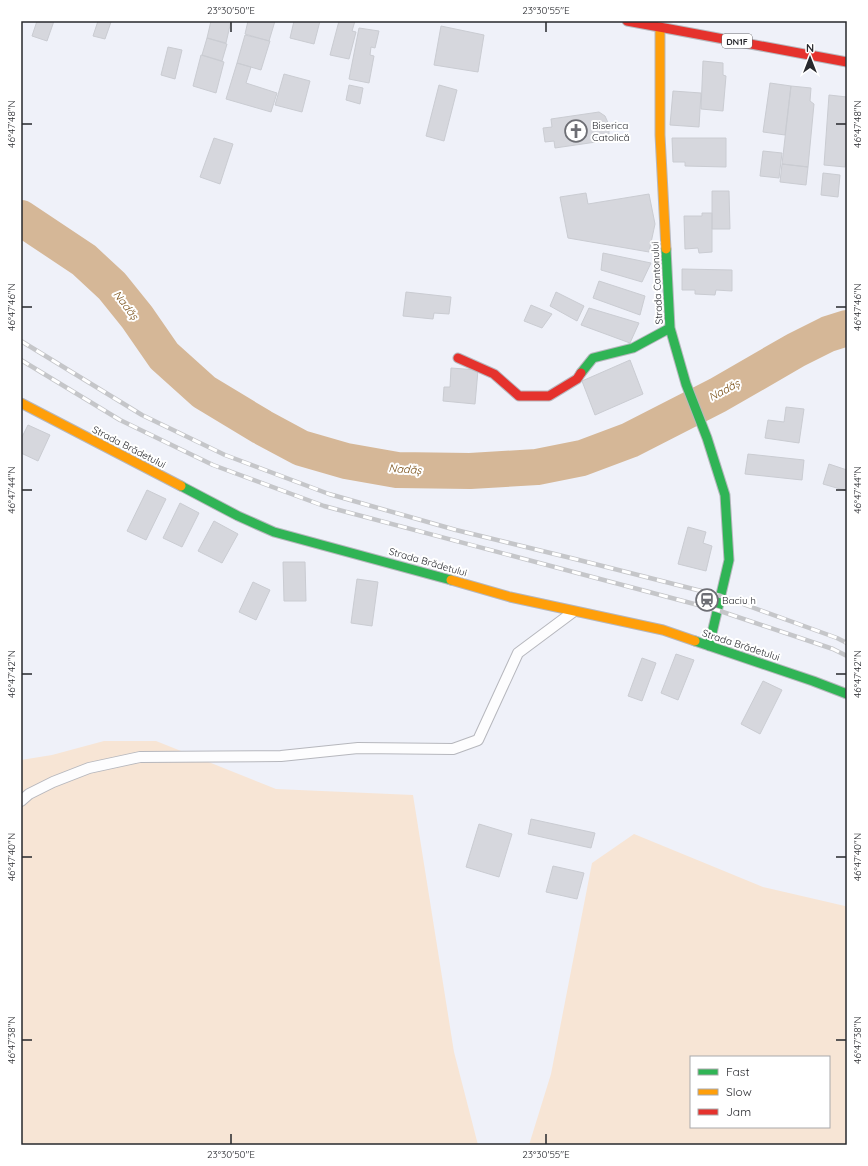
<svg xmlns="http://www.w3.org/2000/svg" width="868" height="1166" viewBox="0 0 868 1166" font-family="Quicksand,sans-serif">
<style>
.green{fill:#f7e5d5;fill-rule:evenodd}
.lines{fill:none;stroke-linecap:round;stroke-linejoin:round}
.river{stroke:#d5b797;stroke-width:36}
.building{fill:#d6d7dd;stroke:#caccd2}
.lane-casing{stroke:#b6b7bd;stroke-width:12}
.fast-casing{stroke:#b6b7bd;stroke-width:11}
.slow-casing{stroke:#b6b7bd;stroke-width:11}
.jam-casing{stroke:#b6b7bd;stroke-width:11}
.lane{stroke:#fdfdfe;stroke-width:10}
.fast{stroke:#30b455;stroke-width:9}
.slow{stroke:#ff9f0a;stroke-width:9}
.jam{stroke:#e5322d;stroke-width:9}
.rail-casing{stroke:#c5c6c9;stroke-width:4.5}
.rail{stroke:#fff;stroke-width:3;stroke-dasharray:9;stroke-linecap:butt}
.ticks{fill:none;stroke:#27282d;stroke-width:1.5}
.labels{text-anchor:middle;dominant-baseline:central;stroke-width:4;stroke-linejoin:round;paint-order:stroke}
.shield{fill:#fff;stroke:#68686c;stroke-width:1}
.shield-label{font-size:9px;font-weight:bold;fill:#27282d}
.poi-label{font-size:10px;fill:#27282d;stroke:#fff;text-anchor:start}
.street-label{font-size:10px;fill:#27282d;stroke:#fff}
.water-label{font-size:11px;font-style:italic;fill:#784d13;stroke:#fff}
.neatline{fill:none;stroke:#27282d;stroke-width:1.5}
.ticks-label{font-size:10px;text-anchor:middle;fill:#27282d}
</style>
<rect width="100%" height="100%" fill="#eff1f9"/>
<path class="green" d="M104 741H156L276 789 413 795 454 1052 478 1145H21V760L52 755Z
M634 834 763 887 845 906 847 908V1145H529L551 1074 592 863ZM691 1057H829V1127H691Z"/>
<g class="lines">
<path class="river" d="M21 218 84 260 112 286 137 317 164 356 204 392 262 427 301 448 346 461 397 470 470 471 537 467 582 458 630 440 718 395 796 350 828 334 847 328"/>
</g>
<path class="building" d="M37 21H54L47 41 32 36Z
M98 21 111 22 105 39 93 36Z
M211 21H231L226 43 207 38Z
M248 21H275L269 41 245 34Z
M294 21H320L314 44 290 38Z
M339 21H355L352 31 356 32 349 59 330 55Z
M441 26 484 35 478 72 434 65Z
M359 28 379 31 375 48 371 47 370 55 374 56 369 83 349 79Z
M245 35 270 41 261 70 237 63Z
M207 38 227 44 222 61 202 55Z
M168 47 182 50 175 79 161 75Z
M201 55 224 62 216 93 193 86Z
M703 61 723 63V75L726 76 723 111 701 109Z
M237 63 251 67 246 83 277 93 271 112 226 99Z
M284 74 310 81 302 112 275 105Z
M770 83 791 86 785 135 763 132Z
M349 85 363 88 360 104 346 100Z
M439 85 457 90 444 141 426 136Z
M791 86 811 88 810 101 814 104 808 167 782 164Z
M673 91 701 93 699 127 670 125Z
M829 95 847 97V149L845 167 824 165Z
M599 112 605 116 609 125V134L603 141 555 148 554 141 545 142 543 128 552 127 551 119Z
M214 138 233 144 220 184 200 177Z
M672 138H726V167L685 166V162H673Z
M763 151 782 153 779 178 760 176Z
M782 164 808 167 806 185 780 182Z
M823 173 840 175 838 197 821 195Z
M712 191H729L730 229H712Z
M586 193 588 204 649 194 655 224 649 252 568 238 560 197Z
M702 213H712V252L699 253 698 248 685 249 684 216H702Z
M603 253 651 263 642 282 601 270Z
M682 269 732 270V291L716 290 715 295 695 294V290H682Z
M599 281 645 296 640 315 593 298Z
M406 292 451 297 449 314 434 313 433 319 403 316Z
M556 292 584 306 577 321 550 306Z
M531 305 552 314 542 328 524 321Z
M589 308 639 323 630 343 581 325Z
M630 360 643 394 595 415 582 381Z
M451 368 478 370 475 404 443 401 444 387H450Z
M786 407 804 409 799 443 765 438 768 420 784 422Z
M28 425 50 435 38 461 21 453V439Z
M748 454 804 460 802 480 745 474Z
M829 464 847 470V491L823 484Z
M147 490 166 499 146 540 127 531Z
M180 503 199 513 182 547 163 538Z
M214 521 238 534 222 563 198 551Z
M688 527 706 532 703 543 712 546 706 571 678 564Z
M283 562H305L306 601H284Z
M357 579 378 582 372 626 351 623Z
M253 582 270 590 256 620 239 612Z
M676 654 694 660 678 700 661 693Z
M642 658 656 663 642 701 628 696Z
M763 681 782 690 760 734 741 724Z
M531 819 595 833 591 848 528 834Z
M479 824 512 834 499 877 466 867Z
M553 866 584 873 577 899 546 892Z"/>
<g class="lines">
<g class="lane-casing">
<path id="lane" d="M21 801 29 794 53 782 89 768 140 757 281 756 358 748 453 749 478 740 518 653 573 612"/>
</g>
<g class="fast-casing">
<path id="fast" d="M666 249 670 328 686 384 707 438 725 495 729 560 709 646
M581 373 593 358 633 348 670 328
M181 486 238 516 274 532 451 580
M695 641 813 681 847 694"/>
</g>
<g class="slow-casing">
<path id="slow" d="M660 27V135L666 249
M21 403 181 486
M451 580 510 597 663 630 695 641"/>
</g>
<g class="jam-casing">
<path id="jam" d="M627 21 847 62
M458 358 494 374 519 396H549L577 379 581 373"/>
</g>
<use href="#lane" class="lane"/>
<use href="#fast" class="fast"/>
<use href="#slow" class="slow"/>
<use href="#jam" class="jam"/>
<g class="rail-casing">
<path id="rail" d="M21 341 142 415 225 455 329 494 456 530 575 559 721 596 837 638 847 643
M21 360 120 420 213 465 324 506 717 610 833 649 847 656"/>
</g>
<use href="#rail" class="rail"/>
</g>
<path class="ticks" d="M231 22V32M546 22V32M22 124H32M836 124H846M22 307H32M836 307H846M22 490H32M836 490H846M22 674H32M836 674H846M22 857H32M836 857H846M22 1040H32M836 1040H846M231 1134V1144M546 1134V1144"/>
<defs>
<g id="church-ring" transform="scale(1.15)"><circle r="9.5" fill="#fff" stroke="#6d6e74" stroke-width="1.5"/><path d="M-1.2-6h2.4v3.5h3.3v2.4h-3.3V6h-2.4V-.1h-3.3v-2.4h3.3Z" fill="#6d6e74"/></g>
<g id="station-ring" transform="scale(1.15)"><circle r="9.5" fill="#fff" stroke="#6d6e74" stroke-width="1.5"/><path d="M-3-6H3Q5-6 5-4V2Q5 4 3 4L4.5 6H3L1.5 4h-3L-3 6H-4.5L-3 4Q-5 4-5 2V-4Q-5-6-3-6ZM-3.5-4v3h7v-3ZM-3.5 1v1.5H-2V1ZM2 1v1.5H3.5V1Z" fill="#6d6e74"/></g>
</defs>
<g fill-rule="evenodd">
<use href="#church-ring" x="576" y="131"/>
<use href="#station-ring" x="707" y="600"/>
</g>
<g class="labels">
<rect class="shield" x="722" y="34" width="30" height="14" rx="3"/>
<g class="shield-label">
<text x="737" y="41">DN1F</text>
</g>
<g class="poi-label">
<text x="592" y="125">Biserica<tspan x="592" dy="12">Catolică</tspan></text>
<text x="722" y="600">Baciu h</text>
</g>
<g class="street-label">
<text transform="translate(657 283) rotate(-93)">Strada Cantonului</text>
<text transform="translate(129 447) rotate(27)">Strada Brădetului</text>
<text transform="translate(428 562) rotate(16)">Strada Brădetului</text>
<text transform="translate(741 645) rotate(18)">Strada Brădetului</text>
</g>
<g class="water-label">
<text transform="translate(126 305) rotate(53)">Nadăș</text>
<text transform="translate(724 390) rotate(-28)">Nadăș</text>
<text transform="translate(405 469) rotate(4)">Nadăș</text>
</g>
</g>
<rect width="868" height="1166" fill="none" stroke="#ffffff" stroke-width="44"/>
<rect x="690" y="1056" width="140" height="72" fill="#ffffff" stroke="#a9a9ab"/>
<rect x="698" y="1069" width="20" height="6" fill="#30b455" stroke="#a9a9ab"/>
<text x="726" y="1076" font-size="12" fill="#27282d">Fast</text>
<rect x="698" y="1089" width="20" height="6" fill="#ff9f0a" stroke="#a9a9ab"/>
<text x="726" y="1096" font-size="12" fill="#27282d">Slow</text>
<rect x="698" y="1109" width="20" height="6" fill="#e5322d" stroke="#a9a9ab"/>
<text x="726" y="1116" font-size="12" fill="#27282d">Jam</text>
<g transform="translate(810 58)" stroke="#ffffff" stroke-width="3" paint-order="stroke">
<path d="M0-3L7 15L0 10L-7 15Z" fill="#27282d"/>
<text y="-6" font-size="11" font-weight="bold" text-anchor="middle" fill="#27282d">N</text>
</g>
<rect x="22" y="22" width="824" height="1122" class="neatline"/>
<g class="ticks-label">
<text x="231" y="14">23°30'50"E</text>
<text x="546" y="14">23°30'55"E</text>
<text transform="translate(11 124) rotate(-90)" y="4">46°47'48"N</text>
<text transform="translate(857 124) rotate(-90)" y="4">46°47'48"N</text>
<text transform="translate(11 307) rotate(-90)" y="4">46°47'46"N</text>
<text transform="translate(857 307) rotate(-90)" y="4">46°47'46"N</text>
<text transform="translate(11 490) rotate(-90)" y="4">46°47'44"N</text>
<text transform="translate(857 490) rotate(-90)" y="4">46°47'44"N</text>
<text transform="translate(11 674) rotate(-90)" y="4">46°47'42"N</text>
<text transform="translate(857 674) rotate(-90)" y="4">46°47'42"N</text>
<text transform="translate(11 857) rotate(-90)" y="4">46°47'40"N</text>
<text transform="translate(857 857) rotate(-90)" y="4">46°47'40"N</text>
<text transform="translate(11 1040) rotate(-90)" y="4">46°47'38"N</text>
<text transform="translate(857 1040) rotate(-90)" y="4">46°47'38"N</text>
<text x="231" y="1158">23°30'50"E</text>
<text x="546" y="1158">23°30'55"E</text>
</g>
</svg>
